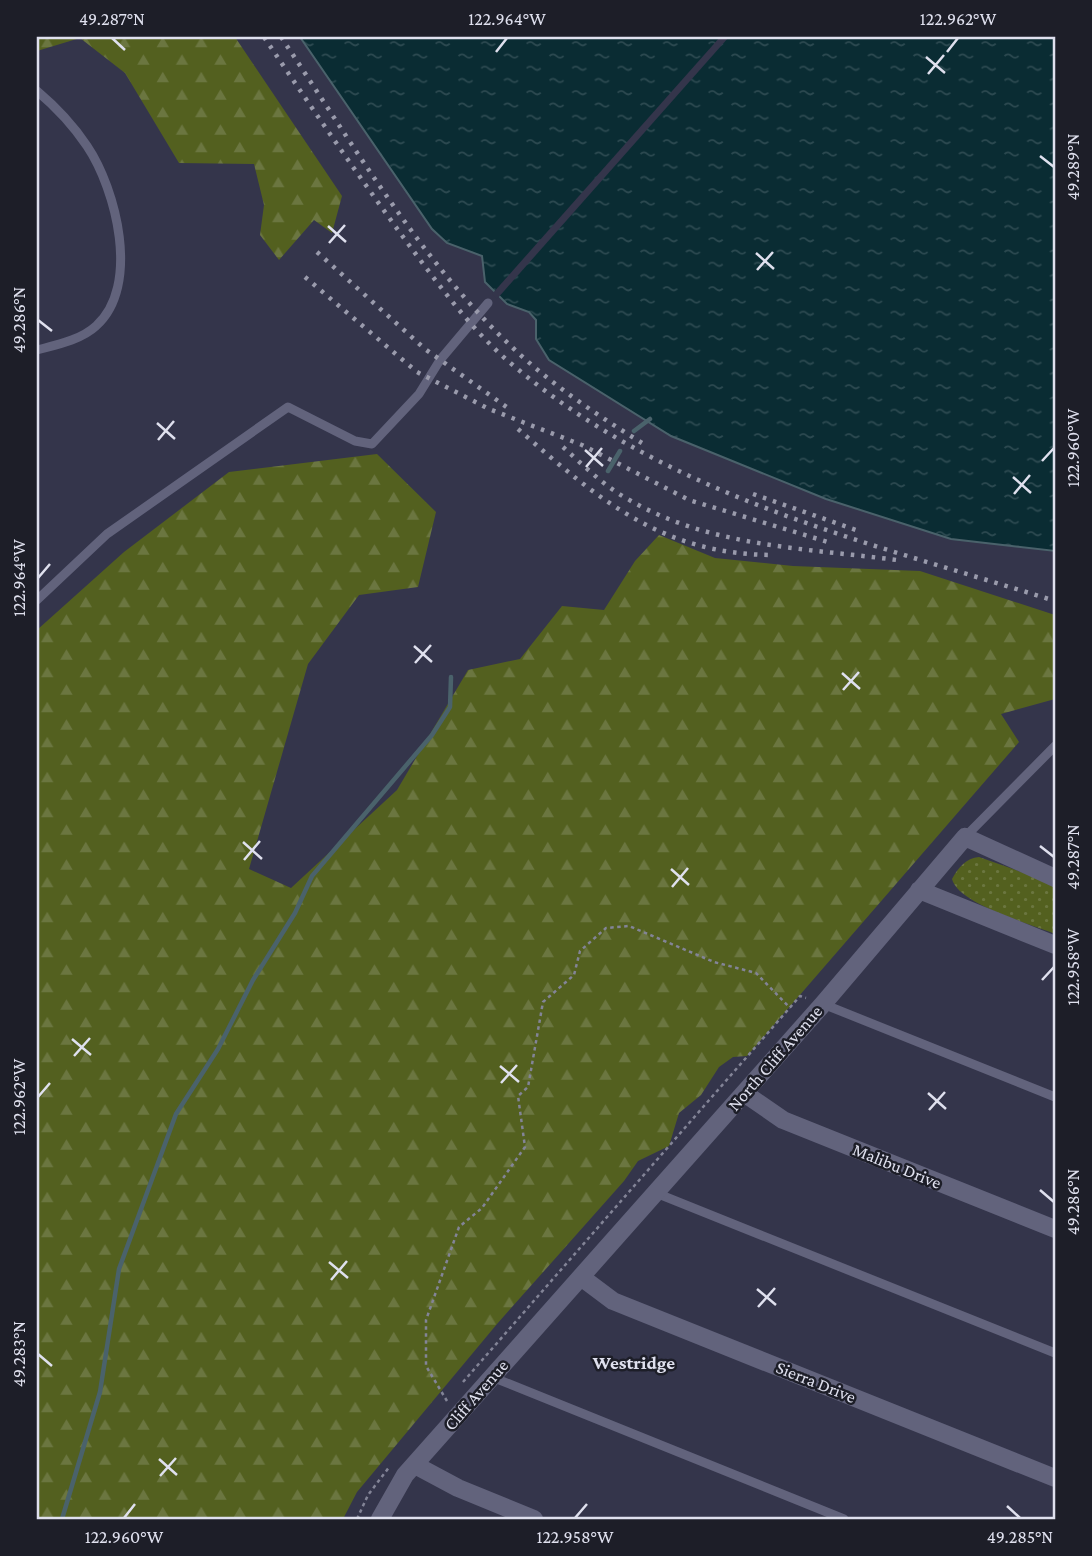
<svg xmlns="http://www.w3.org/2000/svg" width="1092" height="1556" viewBox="0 0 1092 1556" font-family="'Crimson Pro',serif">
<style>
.grass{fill:url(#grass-dots)}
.forest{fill:url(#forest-firs)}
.water{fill:url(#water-ripples);stroke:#4a626b;stroke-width:2}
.pier{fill:#34354b}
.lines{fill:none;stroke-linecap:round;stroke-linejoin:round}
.stream{stroke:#4a626b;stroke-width:4.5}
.path{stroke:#838497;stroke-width:2.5;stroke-dasharray:3.5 3.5;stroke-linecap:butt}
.lane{stroke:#62637c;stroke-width:9}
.street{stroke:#62637c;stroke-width:18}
.rail{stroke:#9a9bac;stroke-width:4.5;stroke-dasharray:3.5 7;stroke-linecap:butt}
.ticks{fill:none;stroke:#dfe0ee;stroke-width:2.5}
.labels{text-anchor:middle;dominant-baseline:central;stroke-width:5;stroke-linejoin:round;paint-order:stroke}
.street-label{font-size:18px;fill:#dfe0ee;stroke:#1d1e28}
.neighbourhood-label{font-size:19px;font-weight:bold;fill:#dfe0ee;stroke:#1d1e28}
.neatline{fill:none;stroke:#dfe0ee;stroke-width:2.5}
.ticks-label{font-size:18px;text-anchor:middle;fill:#dfe0ee}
</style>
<defs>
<pattern id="grass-dots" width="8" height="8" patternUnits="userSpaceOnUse" patternTransform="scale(1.75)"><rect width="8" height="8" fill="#53601f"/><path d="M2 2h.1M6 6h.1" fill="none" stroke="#6b7640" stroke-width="1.8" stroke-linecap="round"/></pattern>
<pattern id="forest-firs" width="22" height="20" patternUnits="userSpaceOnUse" patternTransform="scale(1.75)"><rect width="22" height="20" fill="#53601f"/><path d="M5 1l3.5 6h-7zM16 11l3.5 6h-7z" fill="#6b7640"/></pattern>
<pattern id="water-ripples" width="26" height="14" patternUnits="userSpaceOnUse" patternTransform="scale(1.75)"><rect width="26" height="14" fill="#0a2c33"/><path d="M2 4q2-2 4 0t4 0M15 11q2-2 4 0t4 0" fill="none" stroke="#2d4a51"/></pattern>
</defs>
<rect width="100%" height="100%" fill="#34354b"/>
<path class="grass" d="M979 857 1055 884V934C1031 924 958 904 952 879 958 868 966 858 979 857Z"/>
<path class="forest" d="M37 37H235L342 196 332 233 314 220 279 260 260 235 264 205 254 164 179 163 125 73 80 38 37 51Z
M377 454 436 512 418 587 359 595 308 664 249 869 291 888 397 790 468 670 520 659 562 606 604 610 635 561 659 535 715 558 793 566 920 571 1055 615V699L1001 714 1019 742 747 1056 733 1057 719 1067 701 1095 679 1113 669 1146 638 1161 624 1181 497 1324 357 1492 343 1519H37V630L124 552 229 472Z"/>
<path class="water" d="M300 37H1055V551L951 539 826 499 671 436 549 360 536 339V320L529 312 507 304 485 282 482 256 447 243 432 229Z"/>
<path class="pier" d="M720 37H729L497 299 492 294Z"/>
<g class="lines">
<path class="stream" d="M634 431 650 419
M608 471 620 451
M62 1519 100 1392 119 1269 176 1114 218 1049 253 980 295 913 312 876 432 735 450 707 451 677"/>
<path class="path" d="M463 1382 800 996 806 998
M447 1401 426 1366V1320L459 1227 482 1208 525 1147 518 1096 528 1087 543 1002 574 975 580 951 606 928 629 926 714 962 756 973 790 1008
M357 1519 368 1495 390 1466"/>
<path class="lane" d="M37 91C56 107 73 125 87 146 116 189 141 286 96 326 81 340 56 345 37 350
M37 600 107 534 288 407 355 441 372 444 419 394 440 360 488 303
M965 837 1055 746
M823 1004 1055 1097
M656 1193 1055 1353
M492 1377 844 1519"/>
<path class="street" d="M919 890 1055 945
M744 1093 783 1120 1055 1229
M581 1277 613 1301 1055 1478
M415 1465 458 1488 534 1519
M380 1519 405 1475 823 1004 965 837 1055 878"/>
<path class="rail" d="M264 37C311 107 359 177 409 245 439 285 470 328 508 361 666 497 862 540 1055 601
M281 37C351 141 422 263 513 348 552 385 597 415 642 443
M317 252 425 349 508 408
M305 277 417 372 489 409 582 445 689 500 828 542
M518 429C598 499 662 555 774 555
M563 447C583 465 603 485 626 498 708 547 804 548 897 560
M753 494 859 531"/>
</g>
<path class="ticks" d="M112 38 125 50M496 52 507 38M947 52 958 38M926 57 945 73M928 74 944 55M1040 156 1054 167M328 226 346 242M329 243 345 225M756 253 774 269M757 270 773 252M38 320 52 331M157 423 175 439M158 440 174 421M585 450 603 466M1042 461 1054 448M586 467 602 448M1013 477 1031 493M1014 494 1030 475M38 578 50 564M414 646 432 662M415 663 431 645M842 673 860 689M843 690 859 672M243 842 262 859M1040 846 1054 857M244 860 260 841M671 869 689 885M672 887 688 868M1042 980 1054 967M72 1039 91 1055M74 1056 90 1038M500 1066 519 1082M501 1083 517 1065M928 1093 946 1109M38 1097 50 1083M929 1110 945 1092M1040 1190 1054 1202M329 1262 348 1278M331 1280 347 1261M757 1289 776 1305M758 1307 775 1288M38 1354 52 1366M159 1459 177 1475M160 1476 176 1458M1007 1506 1020 1518M124 1518 135 1504M575 1518 587 1504"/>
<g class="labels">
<g class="street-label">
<text transform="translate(775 1058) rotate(-49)">North Cliff Avenue</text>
<text transform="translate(897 1166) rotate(22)">Malibu Drive</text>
<text transform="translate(816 1382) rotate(22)">Sierra Drive</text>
<text transform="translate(476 1395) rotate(-49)">Cliff Avenue</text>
</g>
<g class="neighbourhood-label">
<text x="634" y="1362">Westridge</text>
</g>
</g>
<rect width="1092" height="1556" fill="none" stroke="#1d1e28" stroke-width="77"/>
<rect x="38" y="38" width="1016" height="1480" class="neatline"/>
<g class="ticks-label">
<text x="112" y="25">49.287°N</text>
<text x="507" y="25">122.964°W</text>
<text x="958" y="25">122.962°W</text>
<text transform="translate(1073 167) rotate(-90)" y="6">49.289°N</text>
<text transform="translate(19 320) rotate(-90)" y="6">49.286°N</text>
<text transform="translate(1073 448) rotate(-90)" y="6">122.960°W</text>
<text transform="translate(19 578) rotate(-90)" y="6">122.964°W</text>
<text transform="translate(1073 857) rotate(-90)" y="6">49.287°N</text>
<text transform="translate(1073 967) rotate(-90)" y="6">122.958°W</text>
<text transform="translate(19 1097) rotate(-90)" y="6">122.962°W</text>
<text transform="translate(1073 1202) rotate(-90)" y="6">49.286°N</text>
<text transform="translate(19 1354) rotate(-90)" y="6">49.283°N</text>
<text x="124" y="1543">122.960°W</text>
<text x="575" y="1543">122.958°W</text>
<text x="1020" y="1543">49.285°N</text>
</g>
</svg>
